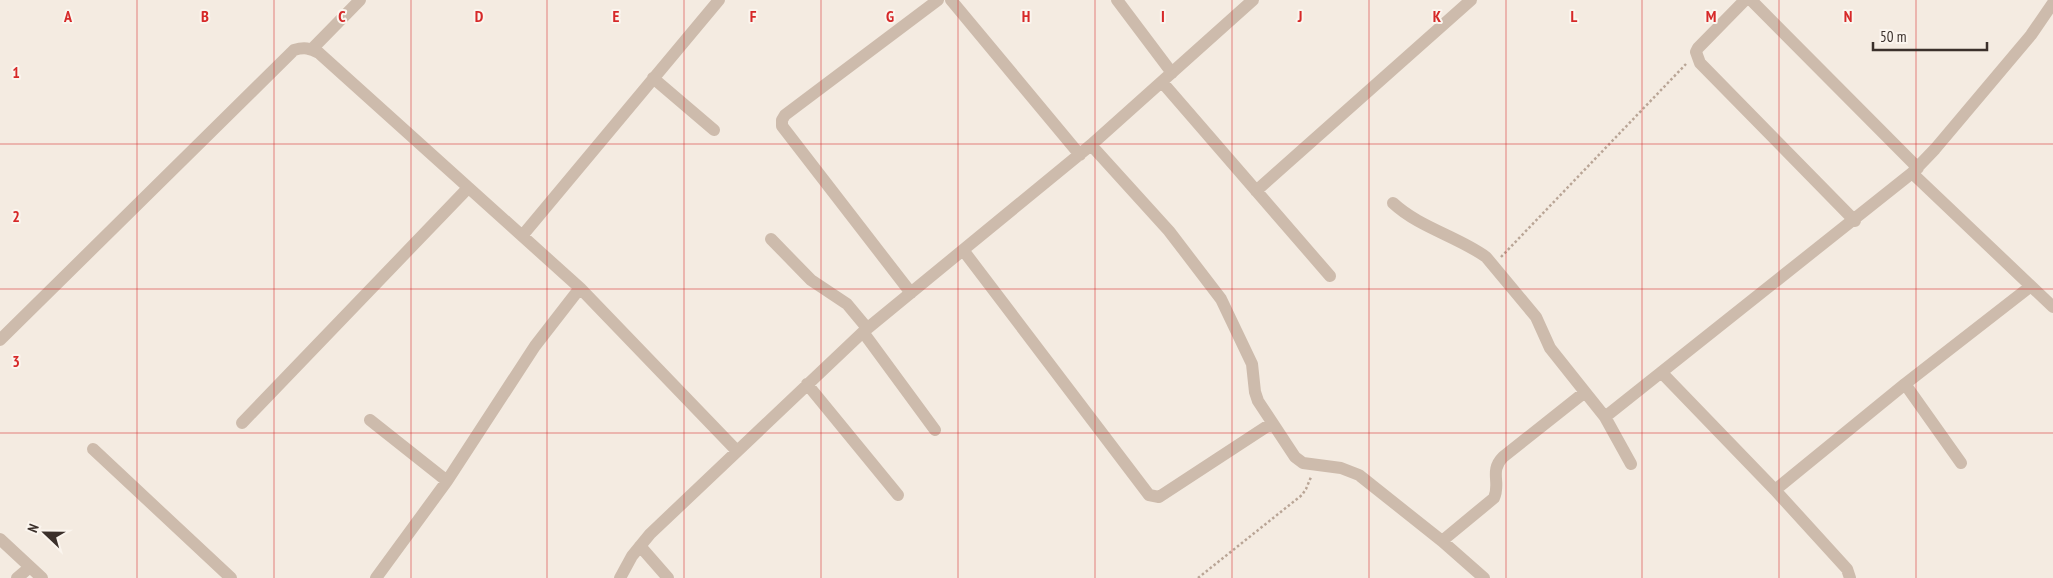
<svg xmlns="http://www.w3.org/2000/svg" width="2053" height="578" viewBox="0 0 2053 578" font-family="'PT Sans Narrow',sans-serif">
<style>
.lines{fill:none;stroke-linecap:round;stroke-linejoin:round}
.path{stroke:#b9a596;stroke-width:2.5;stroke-dasharray:2.5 2.5;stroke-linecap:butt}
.minor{stroke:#cdbbac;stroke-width:12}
.grid{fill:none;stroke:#d62828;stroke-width:1;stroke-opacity:0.55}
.grid-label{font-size:16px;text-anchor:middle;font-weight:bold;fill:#d62828;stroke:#fbf5ee;stroke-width:4;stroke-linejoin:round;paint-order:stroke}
</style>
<rect width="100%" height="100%" fill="#f4ebe1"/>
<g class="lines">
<path class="path" d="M1501 257 1686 64
M1198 578 1302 495 1306 489 1311 477"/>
<path class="minor" d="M951 0 1080 155
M1117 0 1172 73
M1745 0 1698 48 1696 52 1700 63 1855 221
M1751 0 1918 168
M312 49 360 0
M653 78 714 130
M1162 82 1330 276
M1091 145 1169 231 1221 299 1252 364 1255 392 1258 401 1295 457 1303 463 1341 468 1359 475 1442 541 1484 578
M1912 173 2053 307
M1256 191 1471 0
M1393 203C1420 228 1457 236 1486 257L1536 317 1550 348 1585 392
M522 236 719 0
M771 239 811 280 847 304 867 328
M963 250 1149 495 1159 497 1272 423
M911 293 782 126V120L785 115 938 0
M863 332 935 430
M0 340 294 50C304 47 310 48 319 53L580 288 737 451
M1662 373 1775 490 1847 569 1850 578
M807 384 898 495
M1905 384 1961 463
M1605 417 1631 464
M370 420 447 481
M242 423 468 188
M93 449 231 578
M1775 490 1905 384 2031 286
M0 539 42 578
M1442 541 1494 498C1501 483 1489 471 1503 457L1585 392 1605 417 1912 173 1935 149 2031 35 2053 3
M640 546 668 578
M17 578 30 567
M376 578 447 481 535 346 580 288
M620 578 632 556 650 534 863 332 1091 145 1253 0"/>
</g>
<path class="grid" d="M137 0V578M274 0V578M411 0V578M547 0V578M684 0V578M821 0V578M958 0V578M1095 0V578M1232 0V578M1369 0V578M1506 0V578M1642 0V578M1779 0V578M1916 0V578M0 144H2053M0 289H2053M0 433H2053"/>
<g class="grid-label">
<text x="68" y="22">A</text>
<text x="205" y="22">B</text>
<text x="342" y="22">C</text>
<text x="479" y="22">D</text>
<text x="616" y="22">E</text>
<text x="753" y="22">F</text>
<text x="890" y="22">G</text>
<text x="1026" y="22">H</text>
<text x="1163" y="22">I</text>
<text x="1300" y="22">J</text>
<text x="1437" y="22">K</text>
<text x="1574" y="22">L</text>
<text x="1711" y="22">M</text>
<text x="1848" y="22">N</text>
<text x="16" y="78">1</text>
<text x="16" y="222">2</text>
<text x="16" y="367">3</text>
</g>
<g transform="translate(45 533) rotate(292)" stroke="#fbf5ee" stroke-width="4" paint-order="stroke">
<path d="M0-4L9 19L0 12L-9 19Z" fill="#3b302b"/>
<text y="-8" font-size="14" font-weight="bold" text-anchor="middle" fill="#3b302b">N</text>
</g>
<path d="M1873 42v8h114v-8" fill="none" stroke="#3b302b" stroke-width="2.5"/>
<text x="1880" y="42" font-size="15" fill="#3b302b" stroke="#fbf5ee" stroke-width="4" paint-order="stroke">50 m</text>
</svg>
